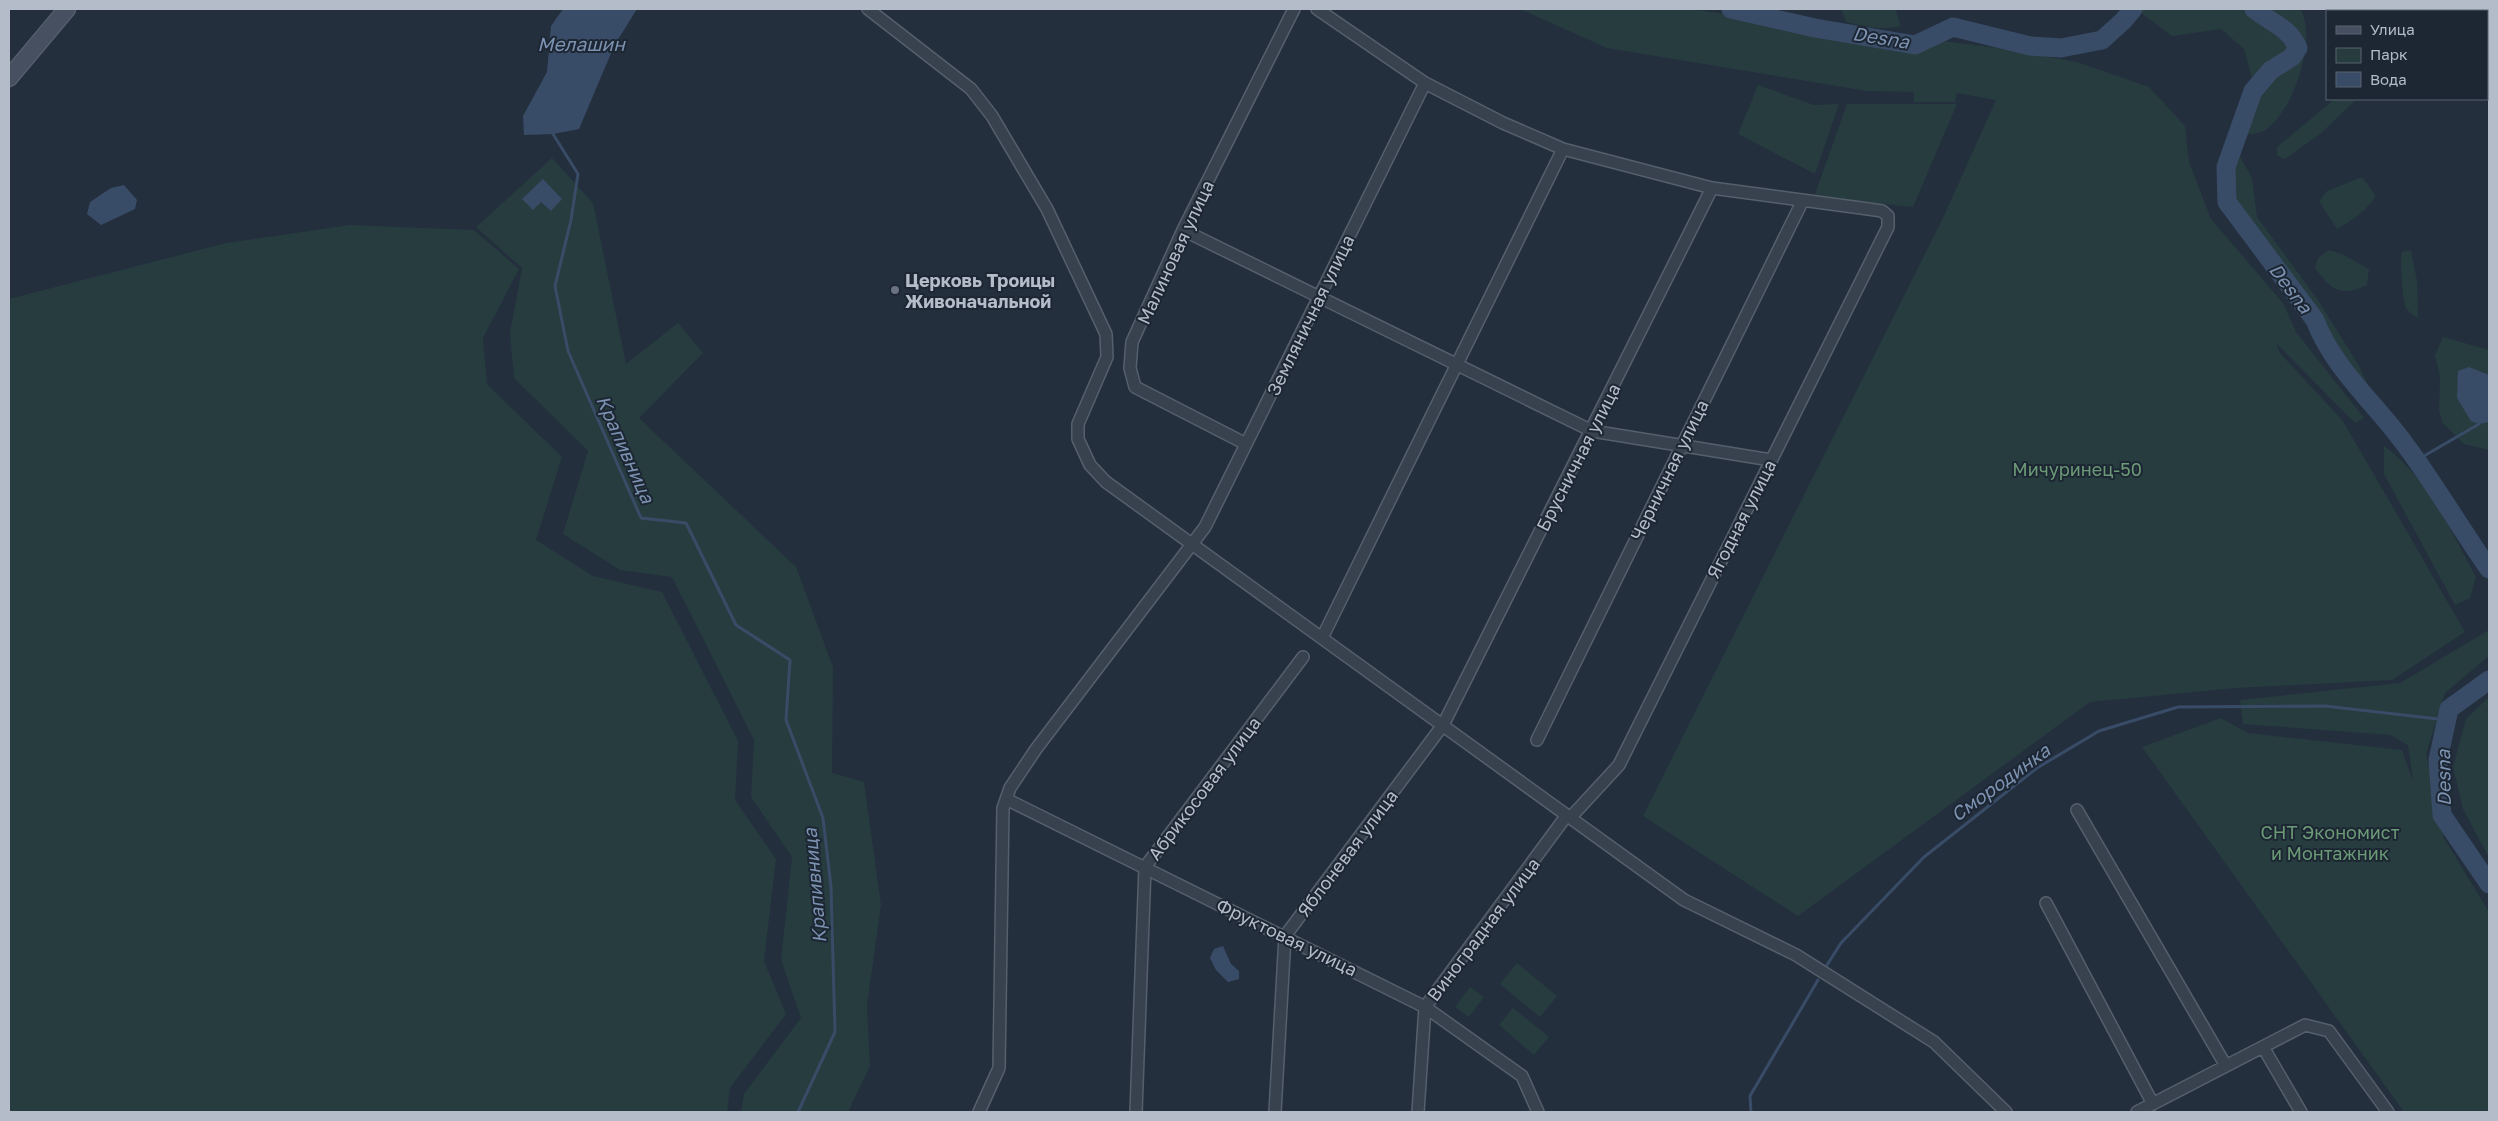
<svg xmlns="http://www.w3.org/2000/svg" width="2498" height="1121" viewBox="0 0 2498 1121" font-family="'Golos Text',sans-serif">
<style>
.green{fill:#263c3f}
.water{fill:#394c67}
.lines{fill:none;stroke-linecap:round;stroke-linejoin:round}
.stream{stroke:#394c67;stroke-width:3}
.river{stroke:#394c67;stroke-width:19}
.street-casing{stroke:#565f6c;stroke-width:14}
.secondary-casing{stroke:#565f6c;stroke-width:19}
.street{stroke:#38414e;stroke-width:11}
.secondary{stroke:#465061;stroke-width:16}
.worship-dot{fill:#6b7280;stroke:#1d2633;stroke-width:2}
.labels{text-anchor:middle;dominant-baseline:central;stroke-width:4;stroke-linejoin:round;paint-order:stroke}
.street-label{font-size:18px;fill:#b4bcc9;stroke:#1d2633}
.poi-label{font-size:18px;font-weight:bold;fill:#b4bcc9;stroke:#1d2633;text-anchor:start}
.park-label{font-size:18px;fill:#6b9a76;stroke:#1d2633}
.water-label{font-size:19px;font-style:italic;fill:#7c92b1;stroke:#1d2633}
</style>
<rect width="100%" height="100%" fill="#242f3e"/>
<path class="green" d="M1520 9H1688L1998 48 2077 62 2149 87 2185 126 2189 162 2211 219 2283 303 2296 332 2364 418 2355 423 2276 343 2280 353 2343 421 2465 632 2392 680 2236 688 2090 702 1798 916 1643 816 1943 218 1996 100 1957 93 1955 102H1914V92L1867 91 1607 48Z
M1841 9H1895L1901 26C1882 31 1864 26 1846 22Z
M2142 9H2300C2319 37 2292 115 2264 131 2258 134 2248 134 2242 135L2256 93 2244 49 2221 29 2172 36 2140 12Z
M1758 85 1814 105 1839 104 1815 174 1738 134Z
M2335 99H2357L2320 134 2285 159 2277 155V147Z
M1847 104H1957L1913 207 1814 197Z
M2238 153 2252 178 2257 217 2318 300 2359 366 2373 396 2368 407 2351 384 2317 317 2230 201 2229 170 2232 158Z
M552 158 593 203 626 364 678 323 703 353 639 418 796 567 833 667 832 773 864 782 881 905 867 1005 870 1066 848 1112H741L744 1094 801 1018 781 960 792 857 751 797 754 740 672 577 620 570 563 534 588 451 514 378 510 333 522 268 476 227Z
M2362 177 2376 196C2366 211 2353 220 2337 229L2319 201 2327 191Z
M350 225 474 230 519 269 483 338 487 384 562 457 536 540 593 576 662 592 738 741 735 800 776 859 764 961 786 1014 730 1088 727 1112H9V299L226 243Z
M2329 250 2342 254 2369 269 2367 285C2340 297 2332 291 2315 268L2318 258Z
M2411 250 2417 281 2418 318C2414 315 2408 312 2406 308 2402 301 2400 258 2402 252Z
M2443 337 2489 350V450L2464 444 2443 423 2439 411 2440 377 2435 355Z
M2384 446C2428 478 2450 530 2476 577L2470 598 2455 605 2384 474Z
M2489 630V656L2445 693 2426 754 2444 838 2489 912V1112H2404L2142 747 2221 718 2248 733 2402 750 2413 781 2408 745 2390 735 2243 724 2240 700 2400 683Z
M2489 697V858L2463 809 2453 767 2466 719Z
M1517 963 1557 996 1540 1017 1500 984Z
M1470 987 1484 997 1469 1017 1455 1007Z
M1513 1008 1549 1037 1534 1055 1499 1025Z"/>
<path class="water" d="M563 9H637L614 46 579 129 553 134 524 135 523 116 547 72 551 26Z
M543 179 562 199 551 211 541 202 533 210 522 199Z
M124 185 137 200 135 209 101 225 87 214 90 202 111 188Z
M2469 367 2489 375V422L2479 424 2471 421 2457 398 2458 371Z
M1223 946 1231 964 1239 971V979L1228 982 1216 970 1210 958 1214 949Z"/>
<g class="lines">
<path class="stream" d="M553 134 578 174 571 220 555 286 568 351 641 518 686 523 736 625 790 660 786 720 823 818 831 887 835 1032 798 1112
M2417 460 2479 424 2480 420
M1827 965 1841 943 1924 857 2037 768 2099 731 2178 707 2325 706 2447 720
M1751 1112 1750 1096 1818 980"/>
<path class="river" d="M1731 9 1815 28 1915 45 1953 27 2030 46 2061 48 2102 40 2123 21 2133 9
M2254 9C2271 23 2289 27 2298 48L2292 57 2271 70 2253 91 2226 167 2227 202 2315 320C2333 368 2374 402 2404 443 2435 484 2460 528 2489 569
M2489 680 2449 709 2438 760 2442 815 2489 884"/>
<g class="street-casing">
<path id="street" d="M868 9 971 89 992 116 1047 209 1106 334 1107 357 1078 424V439L1090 465 1106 482 1684 900 1796 955 1934 1042 2006 1112
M1317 9 1425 83 1503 123 1563 149 1712 188 1861 208 1882 211 1888 216V227L1619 765 1571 817
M1183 230 1592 431 1771 460
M1246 444 1135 387 1130 368 1132 342 1183 230 1294 9
M1322 638 1563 149
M1537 740 1803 200
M1006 799 1425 1007 1522 1076 1538 1112
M2077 810 2226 1066
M2046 903 2153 1104
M2263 1047 2301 1112
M979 1112 999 1068 1003 808 1010 788 1036 749 1205 527 1425 83
M1136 1112 1145 867 1303 657
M1275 1112 1285 936 1443 725 1712 188
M1418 1112 1425 1007 1567 815
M2137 1112 2305 1025 2329 1031 2388 1112"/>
</g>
<g class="secondary-casing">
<path id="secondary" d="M9 78 67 9"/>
</g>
<use href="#street" class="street"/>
<use href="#secondary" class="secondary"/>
</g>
<circle class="worship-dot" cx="895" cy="290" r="5"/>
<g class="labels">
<g class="street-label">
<text transform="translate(1175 252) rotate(-65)">Малиновая улица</text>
<text transform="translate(1310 315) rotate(-64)">Земляничная улица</text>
<text transform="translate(1578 457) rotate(-63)">Брусничная улица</text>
<text transform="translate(1669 470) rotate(-64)">Черничная улица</text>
<text transform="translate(1741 519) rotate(-63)">Ягодная улица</text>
<text transform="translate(1204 788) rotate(-53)">Абрикосовая улица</text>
<text transform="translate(1347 853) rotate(-53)">Яблоневая улица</text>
<text transform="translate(1483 929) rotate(-53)">Виноградная улица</text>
<text transform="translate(1287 937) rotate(26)">Фруктовая улица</text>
</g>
<g class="poi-label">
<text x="905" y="280">Церковь Троицы<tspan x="905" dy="21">Живоначальной</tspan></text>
</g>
<g class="park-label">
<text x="2077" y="469">Мичуринец-50</text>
<text x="2330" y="832">СНТ Экономист<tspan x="2330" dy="21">и Монтажник</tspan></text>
</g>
<g class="water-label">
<text transform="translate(1881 37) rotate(9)">Desna</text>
<text x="581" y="43">Мелашин</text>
<text transform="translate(2291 288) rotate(53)">Desna</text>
<text transform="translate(626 449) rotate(66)">Крапивница</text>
<text transform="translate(2443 778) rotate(-91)">Desna</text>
<text transform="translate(2000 782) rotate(-36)">Смородинка</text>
<text transform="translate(814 886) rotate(-95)">Крапивница</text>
</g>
</g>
<rect width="2498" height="1121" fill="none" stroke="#b4bcc9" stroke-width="20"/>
<rect x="2326" y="10" width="162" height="90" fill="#1d2633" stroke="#59626f"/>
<rect x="2336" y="26" width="25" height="8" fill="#465061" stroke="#59626f"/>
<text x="2370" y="35" font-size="15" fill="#b4bcc9">Улица</text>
<rect x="2336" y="48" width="25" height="15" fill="#263c3f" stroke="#59626f"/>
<text x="2370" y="60" font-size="15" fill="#b4bcc9">Парк</text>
<rect x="2336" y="72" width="25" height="15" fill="#394c67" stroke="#59626f"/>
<text x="2370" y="85" font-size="15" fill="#b4bcc9">Вода</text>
</svg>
